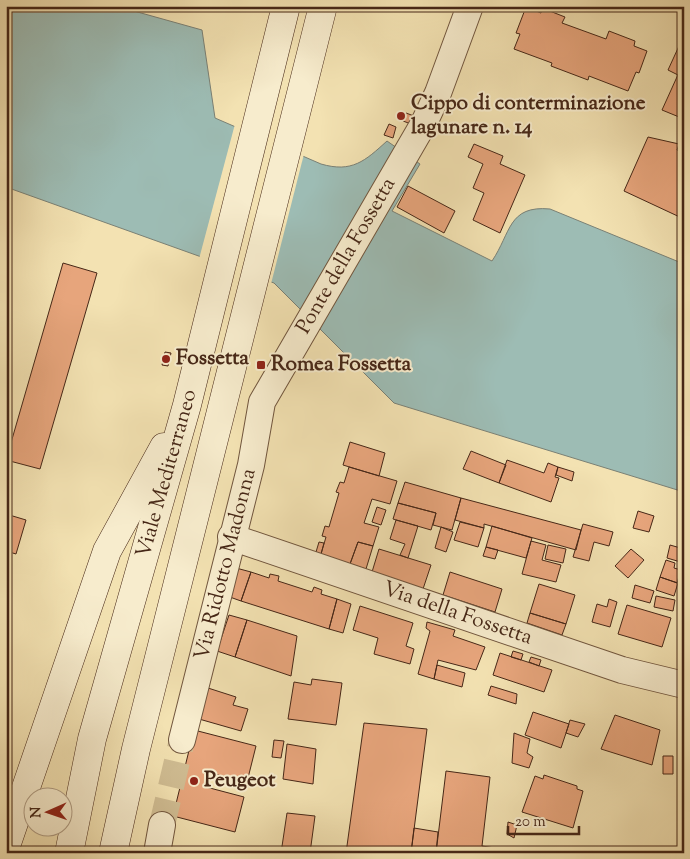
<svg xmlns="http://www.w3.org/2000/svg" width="690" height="859" viewBox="0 0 690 859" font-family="'Sorts Mill Goudy',serif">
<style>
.water{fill:#9dbcb4;stroke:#7a8075}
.pier{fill:#f3e2b2}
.building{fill:#e7a57c;stroke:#462717}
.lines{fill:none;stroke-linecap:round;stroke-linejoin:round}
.street-tunnel{stroke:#d0bd93;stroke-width:26;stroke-dasharray:26 13;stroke-linecap:butt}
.street-casing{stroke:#71563e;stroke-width:28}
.secondary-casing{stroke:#462717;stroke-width:29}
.street{stroke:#f7eccd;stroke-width:26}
.secondary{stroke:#f7eccd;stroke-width:28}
.poi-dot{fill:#8f2418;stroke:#f7eccd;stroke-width:2}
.labels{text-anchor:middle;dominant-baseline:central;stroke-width:4;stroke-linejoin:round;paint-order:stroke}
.poi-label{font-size:21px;font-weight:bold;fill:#462717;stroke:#f7eccd;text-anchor:start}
.street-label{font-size:21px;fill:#462717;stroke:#f7eccd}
</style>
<rect width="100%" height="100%" fill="#f3e2b2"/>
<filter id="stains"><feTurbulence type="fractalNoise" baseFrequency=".004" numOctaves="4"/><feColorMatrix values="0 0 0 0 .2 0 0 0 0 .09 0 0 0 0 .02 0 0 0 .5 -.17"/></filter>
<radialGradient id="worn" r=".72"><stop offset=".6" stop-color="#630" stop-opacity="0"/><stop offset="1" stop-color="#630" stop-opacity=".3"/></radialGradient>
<path class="water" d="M6 6H116L202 30 215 118 321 164C352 173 365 161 387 141L420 164 392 211 492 261C511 233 508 205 550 209L684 264V492L394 403 274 283 6 187Z"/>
<path class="pier" d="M235 124 304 154 271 284 199 259Z"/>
<path class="building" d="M526 7 541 13 542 8 565 17 562 23 606 39 609 31 635 41 634 46 647 51 639 73 636 72 628 91 589 76 588 80 551 66 552 63 514 49 520 34 516 33Z
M679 46 684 48V69L681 68 678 75 668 70Z
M681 68 684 69V119L662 110Z
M406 113 414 116 411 124 403 121Z
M389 124 396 127 393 138 384 135Z
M648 137 679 144 677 150 684 153V219L624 191Z
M474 144 503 156 500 164 525 175 500 233 473 220 484 193 473 188 483 164 468 157Z
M408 186 455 211 444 233 397 207Z
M63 263 97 273 40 469 6 460Z
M165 352 171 353 168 366 162 365Z
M350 442 385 453 379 476 343 465Z
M471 451 506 465 499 483 463 469Z
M507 460 544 473 548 463 558 467 555 477 559 478 551 502 499 483Z
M349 467 397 481 390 504 372 499 364 523 379 527 373 546 358 542 350 564 321 554 326 537 322 536 325 526 329 527 339 493 336 492 340 482 344 483Z
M558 467 574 472 572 481 556 475Z
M405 482 461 498 452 530 433 525 436 513 398 503Z
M461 498 581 530 576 550 484 524V528L455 520Z
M398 503 436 513 431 530 393 519Z
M377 507 386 510 381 525 372 522Z
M638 511 654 516 649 532 633 528Z
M6 514 26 520 16 554 6 551Z
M396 520 418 526 408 558 400 555 405 544 390 539Z
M460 522 484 528 478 547 454 540Z
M583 524 613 532 609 546 594 542 589 561 573 557Z
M492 526 532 538 526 558 486 547Z
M441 527 453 532 446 552 435 548Z
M531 541 546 545 542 560 561 565 556 582 522 574Z
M319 542 324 543 321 554 316 552Z
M358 542 373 546 366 569 350 564Z
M548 545 566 549 563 563 545 559Z
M670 545 684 549V563L667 558Z
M486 547 498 550 495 559 483 556Z
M379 549 431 565 423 589 372 572Z
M631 549 644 560 628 578 615 566Z
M666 560 675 563 674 568 681 570 677 583 660 577Z
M236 568 251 572 241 601 227 596Z
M251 572 269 578 270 574 279 576 278 581 312 592 314 587 322 590 321 594 337 599 329 629 241 601Z
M450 572 502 589 495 612 443 595Z
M660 577 678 583 674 596 656 590Z
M539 584 575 595 566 624 530 613Z
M635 585 654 591 650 603 632 598Z
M656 596 675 600 673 611 654 607Z
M684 597V615L679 614Z
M337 599 351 604 343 633 329 629Z
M609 599 617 602 610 627 592 622 597 604 607 607Z
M627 605 671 618 662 647 618 634Z
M360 606 413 623 406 646 414 649 410 664 374 654 378 638 353 630Z
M530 613 566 624 562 635 527 623Z
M229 615 247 620 235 657 217 651Z
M247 620 297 636 291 676 235 657Z
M427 622 455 630 453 636 485 647 476 670 438 660 434 679 418 674 430 631 426 628Z
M513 651 523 654 521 660 511 657Z
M500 653 552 670 544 692 493 675Z
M531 657 541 660 539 666 529 662Z
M437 665 465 673 462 687 434 679Z
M312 679 342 683 336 725 288 719 294 682 311 685Z
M491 686 517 694 516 704 488 695Z
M208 688 236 697 233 705 248 709 241 731 199 719Z
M533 712 569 724 561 748 525 735Z
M615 715 660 730 652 765 601 749Z
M570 720 585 724 578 737 566 733Z
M364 723 427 729 411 853H346Z
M194 730 256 746 247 782 210 773 206 787 244 797 235 832 173 816Z
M514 733 530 739 527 753 533 757 529 768 512 763Z
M684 738V755H681Z
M274 740 284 741 281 758 272 757Z
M287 744 316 749 313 784 283 779Z
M663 756H673V774H663Z
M446 771 490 777 482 846 495 848 494 853H436Z
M544 775 577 786V789L583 791 573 828 522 812 535 776 543 779Z
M287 813 315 816 310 853H281Z
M508 822 517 825 514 838 507 834Z
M414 828 438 832 436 853H411Z"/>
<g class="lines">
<path class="street-tunnel" d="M162 825 182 740"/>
<g class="street-casing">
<g id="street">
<path id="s1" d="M231 537 622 670 684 685"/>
<path id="s2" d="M182 740 251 465 262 402 424 123 438 93 470 6"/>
<path d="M157 853 162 825"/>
</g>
</g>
<g class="secondary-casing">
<g id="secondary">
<path d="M6 846 107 551 164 447"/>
<path id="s3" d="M69 853 92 739 187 405 286 6"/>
<path d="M113 853 136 749 323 6"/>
</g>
</g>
<use href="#street" class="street"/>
<use href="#secondary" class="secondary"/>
</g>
<g class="poi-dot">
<circle cx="401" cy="116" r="5"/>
<circle cx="166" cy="359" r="5"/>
<rect x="256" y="360" width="10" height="10" rx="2.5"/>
<circle cx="194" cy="781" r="5"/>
</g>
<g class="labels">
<g class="poi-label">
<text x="411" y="104">Cippo di conterminazione<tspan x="411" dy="24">lagunare n. 14</tspan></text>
<text x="176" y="359">Fossetta</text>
<text x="271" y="365">Romea Fossetta</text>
<text x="204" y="781">Peugeot</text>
</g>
<g class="street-label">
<text stroke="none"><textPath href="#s2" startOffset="516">Ponte della Fossetta</textPath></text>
<text stroke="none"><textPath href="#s3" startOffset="392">Viale Mediterraneo</textPath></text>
<text stroke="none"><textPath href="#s2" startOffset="181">Via Ridotto Madonna</textPath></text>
<text stroke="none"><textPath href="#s1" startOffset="239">Via della Fossetta</textPath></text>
</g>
</g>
<rect width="690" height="859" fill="none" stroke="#f3e2b2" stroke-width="25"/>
<rect x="8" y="8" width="675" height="844" fill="none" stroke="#462717" stroke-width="2.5"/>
<rect x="12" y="12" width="665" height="834" fill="none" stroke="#462717"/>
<g transform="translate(48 812) rotate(268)"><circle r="24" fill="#f7eccd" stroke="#b09d84"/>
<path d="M0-4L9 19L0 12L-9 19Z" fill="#8f2418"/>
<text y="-8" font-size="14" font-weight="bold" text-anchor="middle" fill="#462717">N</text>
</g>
<path d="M508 826v8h71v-8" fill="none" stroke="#462717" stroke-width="2.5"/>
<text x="515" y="826" font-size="15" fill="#462717" stroke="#f7eccd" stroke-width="4" paint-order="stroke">20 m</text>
<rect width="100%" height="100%" filter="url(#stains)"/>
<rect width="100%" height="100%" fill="url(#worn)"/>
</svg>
